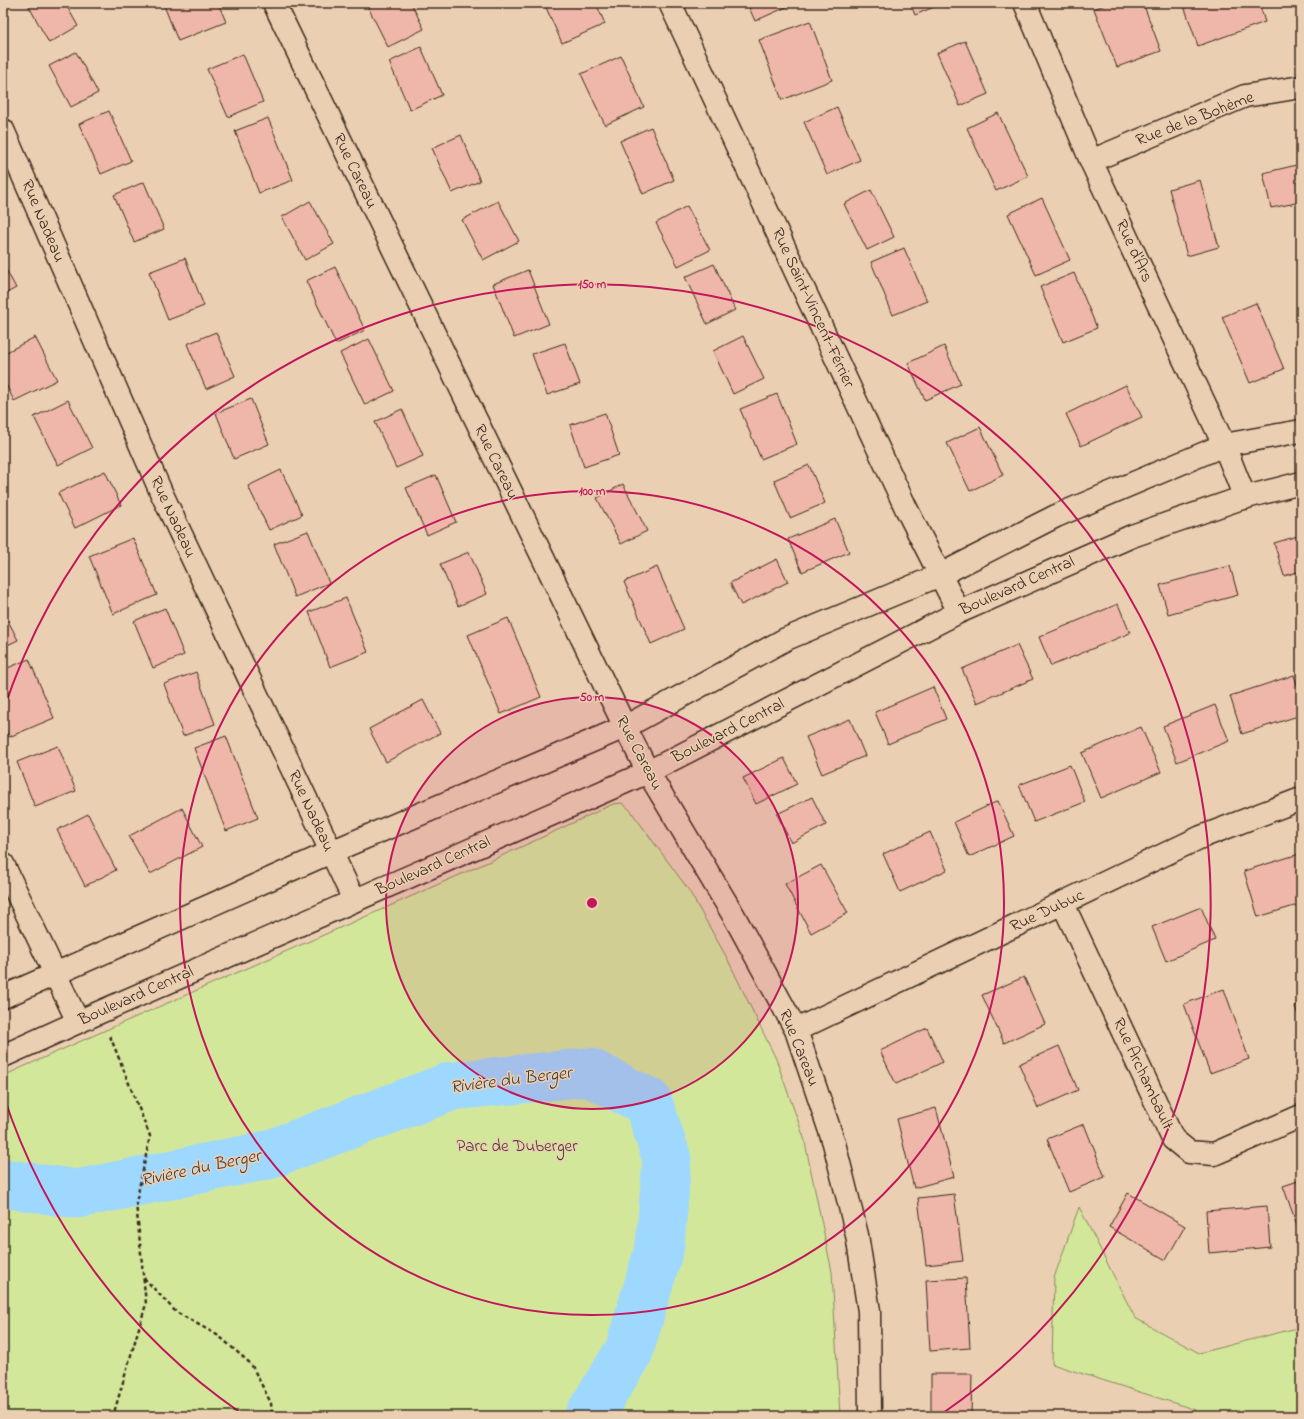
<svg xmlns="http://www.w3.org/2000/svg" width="1304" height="1419" viewBox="0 0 1304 1419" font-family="'Indie Flower',sans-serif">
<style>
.green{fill:#d3e79b;stroke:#87885c}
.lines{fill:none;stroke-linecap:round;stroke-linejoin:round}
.river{stroke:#9ed8fe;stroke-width:49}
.building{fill:#efb7a9;stroke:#3b2a1e}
.minor-casing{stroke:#3b2a1e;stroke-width:25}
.path{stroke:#3b2a1e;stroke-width:2.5;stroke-dasharray:4 3;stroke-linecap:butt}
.minor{stroke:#ebcfb2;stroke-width:22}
.ring{fill:none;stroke:#c2185b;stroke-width:2}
.labels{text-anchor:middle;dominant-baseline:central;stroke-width:3;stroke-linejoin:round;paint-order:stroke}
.street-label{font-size:17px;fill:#3b2a1e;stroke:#ebcfb2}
.park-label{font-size:17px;fill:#4a3d2a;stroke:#ebcfb2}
.water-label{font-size:18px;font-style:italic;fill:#453b34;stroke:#ebcfb2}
.centre{fill:#c2185b;stroke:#ebcfb2;stroke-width:2}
.ring-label{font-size:12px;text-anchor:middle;font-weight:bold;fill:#c2185b;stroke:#ebcfb2;stroke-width:3;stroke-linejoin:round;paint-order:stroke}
</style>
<rect width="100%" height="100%" fill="#ebcfb2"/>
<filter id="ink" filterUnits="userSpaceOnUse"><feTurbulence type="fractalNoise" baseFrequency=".025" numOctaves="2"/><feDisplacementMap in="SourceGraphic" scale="8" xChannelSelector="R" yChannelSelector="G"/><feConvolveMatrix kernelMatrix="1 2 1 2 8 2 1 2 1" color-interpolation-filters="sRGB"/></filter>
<g filter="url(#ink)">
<path class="green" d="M622 803 630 810 688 889 727 958 776 1059 804 1138 832 1272 840 1416H3V1076C206 984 412 900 613 804Z
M1079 1207 1135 1318 1199 1353 1301 1327V1416H1195L1196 1410 1052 1364 1054 1278Z"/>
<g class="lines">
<path class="river" d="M3 1183 77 1194 268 1155 452 1086 589 1072 648 1102 667 1159 660 1246 629 1351 589 1416"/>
</g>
<path class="building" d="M27 3H65L78 26 49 43Z
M163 3H218L226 22 178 41Z
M366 3H411L424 29 388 47Z
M544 3H596L605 24 562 43Z
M747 3H790L791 5 755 21Z
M910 3H943L915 15Z
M1109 3H1143L1161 51 1117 67 1094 9Z
M1183 3H1259L1265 22 1198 46Z
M810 21 832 80 782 100 759 40Z
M965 41 988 94 960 106 937 53Z
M421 47 442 95 410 110 389 62Z
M76 52 98 93 71 107 49 66Z
M243 54 263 102 228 117 207 69Z
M621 56 644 107 605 125 581 74Z
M837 107 860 160 827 175 804 122Z
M109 111 131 161 101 174 79 124Z
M998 113 1028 176 996 191 967 128Z
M268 118 293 180 259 193 235 131Z
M651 127 674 180 643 194 620 141Z
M461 135 480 181 452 193 432 148Z
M1301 164V202L1271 208 1263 173Z
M1200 180 1219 247 1187 256 1169 189Z
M144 182 164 229 134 242 114 195Z
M871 190 894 237 867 250 844 204Z
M1042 198 1070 260 1036 275 1008 214Z
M310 201 334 244 305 260 282 217Z
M498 201 519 241 483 260 462 220Z
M687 206 710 250 678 266 656 223Z
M904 248 927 301 893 315 871 262Z
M185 258 204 306 168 320 149 272Z
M3 264 16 288 3 295Z
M714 264 735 310 707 324 685 277Z
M335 267 365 330 336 344 306 281Z
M528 270 549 324 514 338 493 284Z
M1074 273 1097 328 1063 342 1040 287Z
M1256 303 1284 369 1250 383 1222 317Z
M216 332 235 376 206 389 187 344Z
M743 336 764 379 733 394 713 351Z
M35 337 57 380 14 401 3 378V354Z
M369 339 394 391 365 405 340 353Z
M565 343 580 384 547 395 532 354Z
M944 346 961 384 925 400 908 363Z
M1126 385 1142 417 1081 446 1066 414Z
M777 394 797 444 761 459 740 409Z
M251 399 269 444 234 459 216 413Z
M68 400 92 448 58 465 34 417Z
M402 409 423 456 396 468 375 422Z
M605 413 619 455 584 467 570 425Z
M980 427 1003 475 970 491 947 443Z
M809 465 825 503 790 518 774 480Z
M281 470 302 515 269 530 248 486Z
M105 471 121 505 75 528 58 493Z
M436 475 456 522 427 535 406 488Z
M623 484 647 531 621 544 597 498Z
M835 519 849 552 802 572 788 539Z
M308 531 329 583 295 597 274 544Z
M1301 535V571L1284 576 1274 543Z
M133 538 157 595 113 614 89 556Z
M469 552 487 594 458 606 440 564Z
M777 559 788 582 741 605 730 583Z
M1230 566 1238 595 1168 614 1160 585Z
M657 567 684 629 651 644 624 582Z
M346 598 368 652 330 667 309 612Z
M1118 604 1130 633 1051 666 1039 637Z
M165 608 184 655 153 668 134 621Z
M3 611 18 640 3 647Z
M508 618 541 697 501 714 468 635Z
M1017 645 1033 679 977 703 962 669Z
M29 659 54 718 9 737 3 724V670Z
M196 672 215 724 183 736 164 684Z
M1294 675 1301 696V715L1242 734 1230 696Z
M933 687 946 719 888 744 875 712Z
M423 700 440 733 386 762 369 729Z
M1215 705 1229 741 1177 762 1163 726Z
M850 719 865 756 822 774 806 737Z
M1141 727 1161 772 1101 798 1082 753Z
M226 736 258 818 226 831 194 748Z
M58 746 76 791 35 807 17 762Z
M784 758 797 784 756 804 743 778Z
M1070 765 1085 802 1034 822 1019 785Z
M812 797 826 825 791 843 777 814Z
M998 801 1014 836 969 857 954 822Z
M182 808 202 847 150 874 129 836Z
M88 814 116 870 85 886 57 830Z
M930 832 947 870 900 892 883 854Z
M1299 854 1301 861V904L1258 917 1244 871Z
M821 865 848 913 811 933 785 884Z
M1201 907 1215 940 1166 961 1152 927Z
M1024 977 1045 1024 1004 1043 982 995Z
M1224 989 1249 1059 1210 1073 1184 1004Z
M1301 1004V1025L1295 1006Z
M927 1028 943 1062 896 1084 880 1051Z
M1059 1046 1078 1090 1038 1108 1019 1064Z
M936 1108 954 1177 914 1188 897 1119Z
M1084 1124 1105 1177 1069 1192 1047 1139Z
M1301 1180V1230L1299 1231 1283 1186Z
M1128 1193 1185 1226 1166 1260 1109 1227Z
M954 1194 963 1261 926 1265 918 1198Z
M1267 1206 1270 1247 1209 1253 1206 1211Z
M966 1278 970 1348 930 1351 926 1280Z
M931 1374H972L971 1416H931Z"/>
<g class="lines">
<g class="minor-casing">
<path id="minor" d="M274 3 625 727 648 772 734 916 796 1030 834 1143 857 1235 869 1311 870 1416
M670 3 906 508 959 612
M1025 3 1091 161 1224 445 1245 498
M3 130 161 492 354 900
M1091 161 1245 96 1301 87
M3 864 78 1022
M1063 904 1173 1139 1189 1152 1214 1154 1301 1116
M3 997 331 852 625 727 786 639 940 575 1056 516 1224 445 1301 431
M796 1030 1201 837 1301 799
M3 1056 98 1013 648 772 959 612 1132 536 1239 499 1301 483"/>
</g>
<path class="path" d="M110 1036 150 1136 136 1203 146 1304 113 1416
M144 1278 176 1312 219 1336 251 1364 271 1403 272 1416"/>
<use href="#minor" class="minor"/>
</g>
</g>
<circle cx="592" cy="903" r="206" fill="#c2185b" fill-opacity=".12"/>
<g class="ring">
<circle cx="592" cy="903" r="206"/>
<circle cx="592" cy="903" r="412"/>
<path d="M241 1413A619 619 0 0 1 3 1094M3 712A619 619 0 1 1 943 1413"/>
</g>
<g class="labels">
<g class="street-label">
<text transform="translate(1195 119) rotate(-21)">Rue de la Bohème</text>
<text transform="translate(355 171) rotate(64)">Rue Careau</text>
<text transform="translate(43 221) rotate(67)">Rue Nadeau</text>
<text transform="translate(1134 251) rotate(65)">Rue d'Ars</text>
<text transform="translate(813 308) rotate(65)">Rue Saint-Vincent-Férrier</text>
<text transform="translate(496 462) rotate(64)">Rue Careau</text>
<text transform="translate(173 517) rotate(65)">Rue Nadeau</text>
<text transform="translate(1017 586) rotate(-24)">Boulevard Central</text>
<text transform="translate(728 731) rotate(-27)">Boulevard Central</text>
<text transform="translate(639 753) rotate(62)">Rue Careau</text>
<text transform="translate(311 811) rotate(65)">Rue Nadeau</text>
<text transform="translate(433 866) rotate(-24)">Boulevard Central</text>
<text transform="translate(1047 911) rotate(-25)">Rue Dubuc</text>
<text transform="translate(136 996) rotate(-24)">Boulevard Central</text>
<text transform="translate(799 1048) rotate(68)">Rue Careau</text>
<text transform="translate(1143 1074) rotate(65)">Rue Archambault</text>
</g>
<g class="park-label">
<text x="517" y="1146">Parc de Duberger</text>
</g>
<g class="water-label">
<text transform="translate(511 1081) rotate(-7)">Rivière du Berger</text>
<text transform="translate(201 1169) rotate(-12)">Rivière du Berger</text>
</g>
</g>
<circle cx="592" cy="903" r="6" class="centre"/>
<g class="ring-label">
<text x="592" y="288">150 m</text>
<text x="592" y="495">100 m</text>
<text x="592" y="701">50 m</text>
</g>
<rect width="1304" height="1419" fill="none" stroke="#ebcfb2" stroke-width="16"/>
<rect x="8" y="8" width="1288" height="1403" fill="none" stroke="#3b2a1e" stroke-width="1.5" filter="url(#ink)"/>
</svg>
